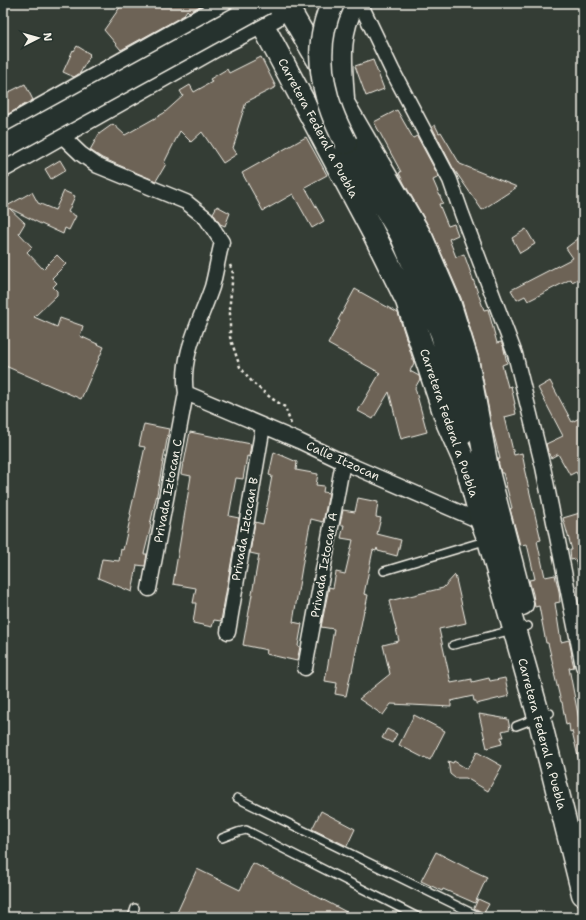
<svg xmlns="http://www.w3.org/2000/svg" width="586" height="920" viewBox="0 0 586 920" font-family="'Shantell Sans',sans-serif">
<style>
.building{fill:#6d6356;stroke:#f4f1e8}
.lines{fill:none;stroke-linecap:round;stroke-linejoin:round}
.lane-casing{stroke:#f4f1e8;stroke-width:10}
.street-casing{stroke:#f4f1e8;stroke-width:17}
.primary-casing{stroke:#f4f1e8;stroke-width:25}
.path{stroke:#f4f1e8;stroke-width:2.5;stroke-dasharray:3 3;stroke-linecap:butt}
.lane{stroke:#26332d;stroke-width:7}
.street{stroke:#26332d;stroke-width:14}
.primary{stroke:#26332d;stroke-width:22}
.primary-bridge-casing{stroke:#f4f1e8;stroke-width:25;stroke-linecap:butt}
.primary-bridge{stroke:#26332d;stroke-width:22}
.labels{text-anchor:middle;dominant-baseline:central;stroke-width:3;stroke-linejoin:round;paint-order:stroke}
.street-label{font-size:12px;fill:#f4f1e8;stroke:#26332d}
</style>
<rect width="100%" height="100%" fill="#343d35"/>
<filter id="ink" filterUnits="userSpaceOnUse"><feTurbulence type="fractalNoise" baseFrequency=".025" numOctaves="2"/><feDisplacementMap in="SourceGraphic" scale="8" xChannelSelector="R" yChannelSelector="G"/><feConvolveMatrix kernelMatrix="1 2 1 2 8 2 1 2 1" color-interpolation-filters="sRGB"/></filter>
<g filter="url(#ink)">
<path class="building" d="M123 3H206L189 12 187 10 183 16 121 50 104 30Z
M77 46 90 54 89 55 90 56 80 73 74 77 63 72 73 50 74 51Z
M261 57 276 87 246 102 237 131 238 133 233 148 237 154 223 163 202 132 191 142 180 131 164 163 166 164 156 181 102 158 90 150 99 134 113 124 125 135 164 113 183 96 180 91 190 85 194 92 212 82 210 79 227 69 229 73Z
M373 60 384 89 366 96 355 66Z
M25 84 33 100 3 117V103L7 102 3 95Z
M397 110 413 138 417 136 439 177 433 180 443 203 439 204 448 226 454 224 458 235 449 239 456 257 464 254 484 310 488 309 497 343 501 342 503 345 507 363 502 365 508 387 511 386 515 404H514L516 414 505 417 514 455 522 453 525 468H524L541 540 537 541 545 577 555 575 559 591 560 602 555 603 561 642 569 640 572 655H571L574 667 569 668 580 725 583 724V761H579L572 731 570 732 569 724 566 725 562 702H561L554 673H555L548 643H546L539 606 535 607 533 594 529 580 535 579 527 544 520 545 510 509 512 508 503 473H501L499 465 498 459H500L492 427 479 358 461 298 433 234 404 183 399 173 401 172 374 122Z
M435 125 439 133 441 132 460 164 517 187 482 210 453 168 432 127Z
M306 137 327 175 305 187 324 221 312 228 293 194 263 211 242 173Z
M60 160 66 170 51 179 45 169Z
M64 191 75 196 68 212 76 216 69 230 65 228 63 234 39 223 9 208 25 223 19 233 32 247 27 252 43 269 57 255 66 264 52 278 57 283 53 287 57 291V295L34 317 57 327 60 318 83 326 80 336 104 347 81 399 3 365V202L7 206 32 192 38 203 55 210Z
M217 206 230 213 225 226 220 224 213 213Z
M526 229 535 244 520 253 512 238Z
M583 235V272L580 268 578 269 582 277 572 282 571 279 528 301 525 296 517 300 511 290 573 258 566 248Z
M355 289 398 313 414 363 410 371 419 376 420 379 415 388 427 432 401 439 389 392 373 419 358 411 380 373 328 344 340 321 338 320Z
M550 381 572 422 583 416V484L576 472 570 475 558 454 551 458 548 452 546 444 563 436 538 388Z
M144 424 169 429 157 494 150 525 151 526 144 554H147L145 566 137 565 132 592 98 578 102 559 119 561 121 549 123 550 131 515 130 514 145 447 139 446Z
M190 432 251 444 249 457 247 456 243 479 236 478 229 516 239 518 221 621 214 620 212 627 193 623 196 603H193L196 588 173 584 191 476 181 474 183 463H184Z
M274 452 297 462 296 470 318 474 316 485 324 486 323 492 329 493 323 522 311 519 303 561 293 622 302 624 298 646 300 647 297 661 266 654 267 650 243 645 259 555 250 553 255 522 263 524 270 492H269L272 476 269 475Z
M358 498 378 502 376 517 381 518 377 534 401 540 397 556 378 551 377 548 376 551 373 550 364 594 368 595 365 610H364L352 672H351L346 696 335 694 337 683 325 681 334 629 321 627 329 587 333 588 336 572 345 574 353 540 341 538 344 525H340L343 510 355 512Z
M583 512V577H580L575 559 571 560 570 550H572L563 518Z
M455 575 466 623 439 629 451 683 472 679V682L489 678 490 681 505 678 509 696 476 704V701H474L473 696 451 701V707L391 704 383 715 359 699 390 674 383 645 399 641 389 601 443 588Z
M479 714 508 719 510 729 502 731 504 737H501L502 744 487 748Z
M414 715 445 731 430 760 424 757V758L399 745Z
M387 729 397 734 392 743 382 738Z
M477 752 502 766 488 791 466 778H455L450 774 448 761 453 763 454 761 467 769Z
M321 811 355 829 347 846 312 829Z
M436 852 465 867 487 877 475 903 443 889 442 891 421 881Z
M253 863 356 917H175L197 869 240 890Z
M478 899 489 904 484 913 474 908Z"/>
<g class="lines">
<g class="lane-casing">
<path id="lane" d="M384 571 488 540
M453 645 528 626
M516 726 550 713
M237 798 480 917
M222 838 238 832 246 830 418 917
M132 917 135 908"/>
</g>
<g class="street-casing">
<path id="street" d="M360 3 392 70 450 180 462 214 515 354 543 467 583 666
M60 134 81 154 98 166 186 202 206 218 222 242C218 257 216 272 212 287 200 322 180 356 186 393L149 589
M186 393 299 441 343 462 482 522 487 521
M228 632 263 426
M305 668 343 462"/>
</g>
<g class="primary-casing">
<path id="primary" d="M251 3 373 232 407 301 448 424 467 467 482 522 489 540 539 717 583 894
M285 3 422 239 449 302 467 360 487 468 522 604
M343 99C341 66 336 33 354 3
M3 131 206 17 232 3
M346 143 401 234 442 334 453 380 462 433
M3 166 220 43 274 16"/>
</g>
<path class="path" d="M230 265 233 273 230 302V337L240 367 253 383 271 398 285 407 291 424"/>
<use href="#lane" class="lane"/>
<use href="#street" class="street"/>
<use href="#primary" class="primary"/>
<g class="primary-bridge-casing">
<path id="primary-bridge" d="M333 3C316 37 319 78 332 112 336 123 341 133 346 143
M3 147 265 3"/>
</g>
<use href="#primary-bridge" class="primary-bridge"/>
</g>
</g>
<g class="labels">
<g class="street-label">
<text transform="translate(318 128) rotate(62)">Carretera Federal a Puebla</text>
<text transform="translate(449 423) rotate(71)">Carretera Federal a Puebla</text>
<text transform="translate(343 461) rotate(24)">Calle Itzocan</text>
<text transform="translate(168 491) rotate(-79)">Privada Iztocan C</text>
<text transform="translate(245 529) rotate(-80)">Privada Iztocan B</text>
<text transform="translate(324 565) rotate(-80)">Privada Iztocan A</text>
<text transform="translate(542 734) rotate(75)">Carretera Federal a Puebla</text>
</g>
</g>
<rect width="586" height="920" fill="none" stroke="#26332d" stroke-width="16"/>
<rect x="8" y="8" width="570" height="904" fill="none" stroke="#f4f1e8" stroke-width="1.5" filter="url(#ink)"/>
<g transform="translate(38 38) rotate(84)" stroke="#26332d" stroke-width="3" paint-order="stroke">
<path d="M0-3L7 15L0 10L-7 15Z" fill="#f4f1e8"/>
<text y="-6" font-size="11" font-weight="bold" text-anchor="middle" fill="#f4f1e8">N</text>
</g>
</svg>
